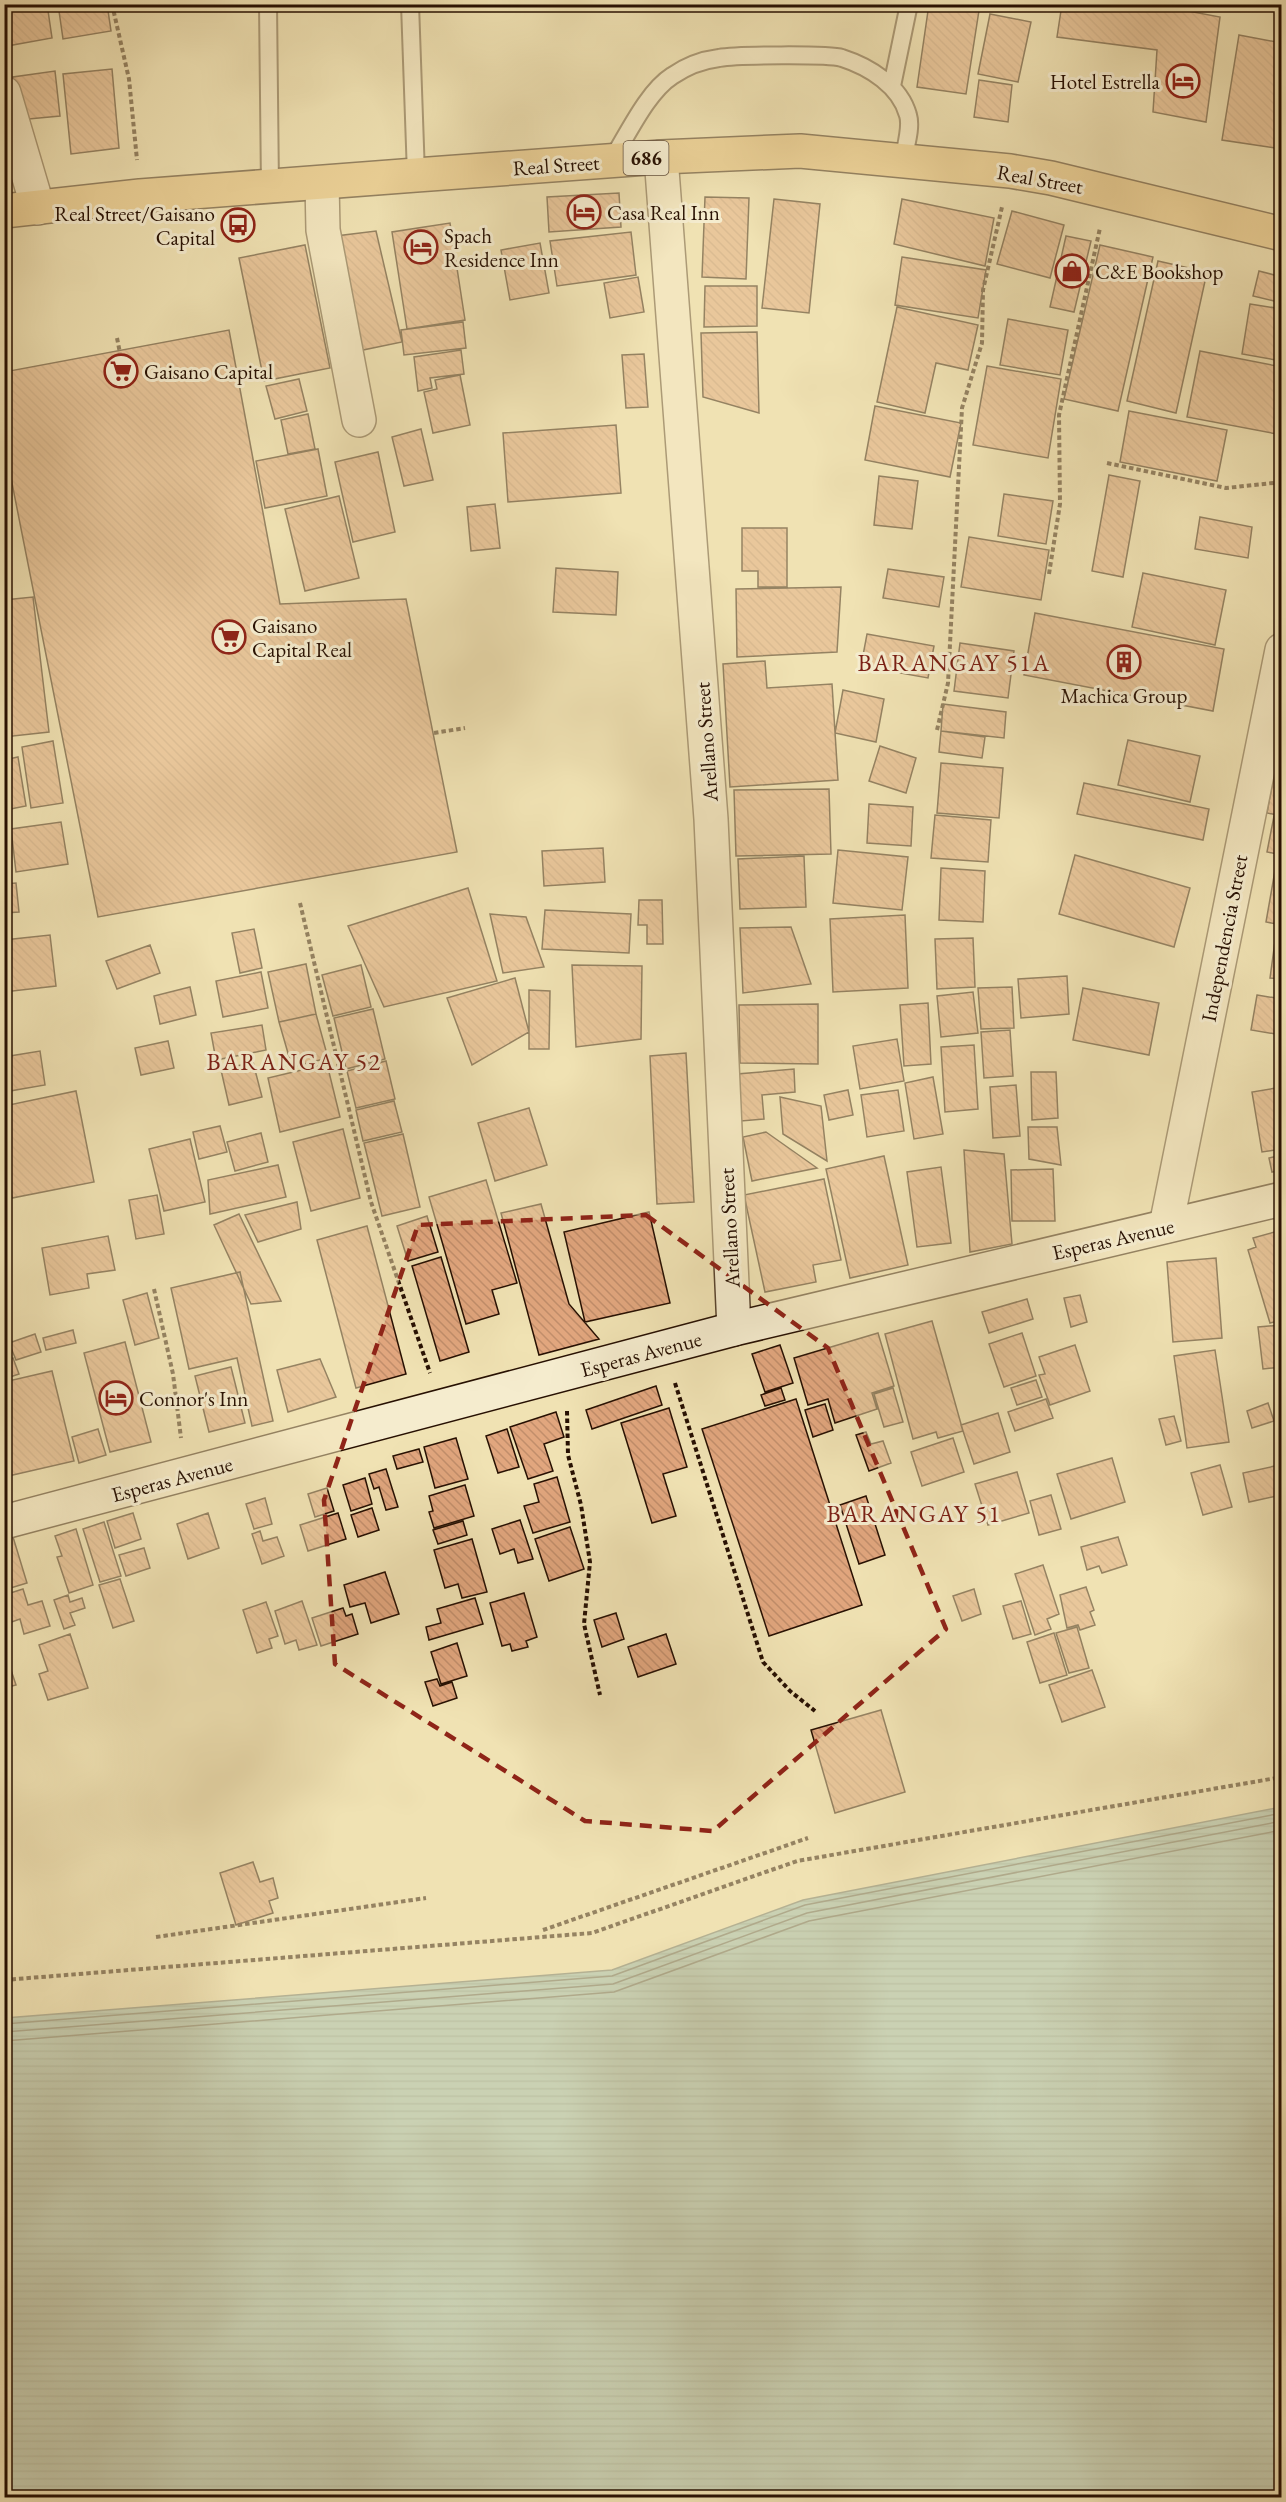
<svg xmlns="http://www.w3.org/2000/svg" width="1286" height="2502" viewBox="0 0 1286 2502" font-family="'EB Garamond',serif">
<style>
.water{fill:url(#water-rules);stroke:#6d776d;stroke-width:1.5}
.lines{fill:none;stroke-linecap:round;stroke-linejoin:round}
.shore{stroke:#62665b;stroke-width:1.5}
.building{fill:url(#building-back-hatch);stroke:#271002;stroke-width:1.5}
.lane-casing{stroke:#59442e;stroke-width:20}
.street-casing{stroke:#59442e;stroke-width:36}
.secondary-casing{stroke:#271002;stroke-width:36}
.primary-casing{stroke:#271002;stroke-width:36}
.path{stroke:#271002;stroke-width:4;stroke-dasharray:4.5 3;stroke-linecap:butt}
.lane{stroke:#f5ecce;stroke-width:16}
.street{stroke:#f5ecce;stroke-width:33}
.secondary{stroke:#f5ecce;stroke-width:33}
.primary{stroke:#e8c17a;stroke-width:33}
.marked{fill:none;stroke:#8f2418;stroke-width:4.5;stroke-dasharray:12 8;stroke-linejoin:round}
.labels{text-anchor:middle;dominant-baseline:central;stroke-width:6;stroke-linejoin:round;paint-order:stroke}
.shield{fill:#f5ecce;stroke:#65523f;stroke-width:1.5}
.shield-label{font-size:20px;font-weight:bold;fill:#271002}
.poi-label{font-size:21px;fill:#271002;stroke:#f5ecce;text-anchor:start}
.street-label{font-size:21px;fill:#271002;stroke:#f5ecce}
.quarter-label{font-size:24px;letter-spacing:1.5px;fill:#7a1f14;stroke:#f5ecce}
</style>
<defs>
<pattern id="water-rules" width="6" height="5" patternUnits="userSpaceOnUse" patternTransform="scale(1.5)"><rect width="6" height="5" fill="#9cbcb4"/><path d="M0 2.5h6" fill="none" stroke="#86a199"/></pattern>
<pattern id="building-back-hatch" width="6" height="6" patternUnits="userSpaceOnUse" patternTransform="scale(1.5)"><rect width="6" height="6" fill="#e1a67e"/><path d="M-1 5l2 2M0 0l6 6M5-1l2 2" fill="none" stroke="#c18e6b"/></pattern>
</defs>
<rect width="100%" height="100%" fill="#f0e2b3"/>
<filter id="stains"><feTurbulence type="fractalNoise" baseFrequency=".00333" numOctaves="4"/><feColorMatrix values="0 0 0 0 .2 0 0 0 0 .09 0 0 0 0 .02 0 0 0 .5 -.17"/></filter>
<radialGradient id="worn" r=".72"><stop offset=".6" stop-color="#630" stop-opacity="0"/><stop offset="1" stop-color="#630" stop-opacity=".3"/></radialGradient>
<path class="water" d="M1281 1807V2497H5V2018L612 1970 803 1900Z"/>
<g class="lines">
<path class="shore" d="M4 2024 612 1976 805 1905 1282 1813
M4 2032 613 1984 807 1913 1282 1821
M4 2041 614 1992 809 1921 1282 1830"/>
</g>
<path class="building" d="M4 4H47L52 38 7 46Z
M58 4H107L111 31 63 39Z
M929 4H980L966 94 917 87Z
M1062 4H1151L1220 17 1206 122 1153 112 1157 50 1057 37Z
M990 14 1031 22 1018 82 978 74Z
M1239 35 1282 43V149L1222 140Z
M112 69 119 148 71 154 63 74Z
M55 71 60 116 18 120 13 77Z
M979 80 1012 85 1008 122 974 117Z
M619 193 621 227 549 232 547 197Z
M705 197 749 198 746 279 702 277Z
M774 199 820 204 809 313 762 308Z
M902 199 994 218 985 266 894 244Z
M1012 211 1064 225 1050 278 997 264Z
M450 223 465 320 407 329 392 232Z
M376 231 402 342 358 351 336 236Z
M631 232 636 275 557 286 550 241Z
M1066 236 1091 241 1074 312 1050 307Z
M540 243 549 293 510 300 501 250Z
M305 245 330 368 264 381 239 258Z
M1100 245 1153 257 1118 411 1064 399Z
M902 257 986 270 978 318 895 305Z
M1158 261 1207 272 1176 413 1127 401Z
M1259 271 1282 277V303L1253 296Z
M638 277 644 312 610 318 604 283Z
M705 286H757V326L704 327Z
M1250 304 1282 309V361L1242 354Z
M897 307 978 325 968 370 936 363 925 413 877 402Z
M1008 319 1068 330 1060 375 1000 365Z
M463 322 466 348 404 355 401 330Z
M229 330 280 604 406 599 457 852 98 917 10 473 4 430V372Z
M757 332 759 413 703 397 701 333Z
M461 350 464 374 430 378 432 388 418 391 414 357Z
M1200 351 1282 367V435L1187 417Z
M644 354 648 407 626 408 622 355Z
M987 366 1061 379 1048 458 973 445Z
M460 375 470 425 433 433 424 392 437 389 435 380Z
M299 379 307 411 275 419 266 386Z
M875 406 961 423 950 477 865 460Z
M1129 411 1227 430 1217 481 1120 462Z
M308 414 315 449 288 454 281 420Z
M616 425 621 493 508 502 503 433Z
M421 429 433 480 404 486 392 437Z
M4 430 10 473H4Z
M318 449 327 496 265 508 256 461Z
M378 452 395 532 353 542 335 462Z
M1109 475 1140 481 1123 577 1092 571Z
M879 476 918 481 912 529 874 525Z
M1004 494 1053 501 1046 544 998 536Z
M339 496 359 578 305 591 285 509Z
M495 504 500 548 471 551 467 507Z
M1200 517 1252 527 1248 558 1195 549Z
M742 528H787V587H758V571H742Z
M969 537 1049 550 1041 600 961 587Z
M556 568 618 572 616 615 553 612Z
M888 569 944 577 939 607 883 598Z
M1143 573 1226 590 1215 645 1132 627Z
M841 587 837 652 737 657 736 589Z
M33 597 49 732 4 737V600Z
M1035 613 1224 649 1213 711 1024 675Z
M867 634 934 646 928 678 861 666Z
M960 643 1014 651 1008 698 954 691Z
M765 661 767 688 832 684 838 780 730 787 723 664Z
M843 690 884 699 876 742 835 733Z
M943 704 1006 712 1004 738 941 731Z
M941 731 985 737 982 758 939 752Z
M1128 740 1200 756 1190 802 1118 785Z
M53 741 63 803 31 808 22 747Z
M880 746 916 758 906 793 869 781Z
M18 757 26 806 5 810 4 760Z
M941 763 1003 768 999 818 937 813Z
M1275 768 1282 769V816L1267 813Z
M1084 783 1209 809 1203 840 1077 814Z
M829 789 831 854 736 856 734 790Z
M869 804 913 807 911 846 867 843Z
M935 815 991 820 988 862 931 858Z
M1274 816 1282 817V855L1267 852Z
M61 822 68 864 16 872 11 829Z
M603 848 605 882 544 886 542 851Z
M838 850 908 857 902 910 833 903Z
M1075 855 1190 888 1174 947 1059 914Z
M804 856 806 907 740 909 738 859Z
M1277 859 1282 860V925L1266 922Z
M941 868 985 871 983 922 939 920Z
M16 883 19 912 4 913V884Z
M468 888 497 981 384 1007 348 926Z
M639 900H662L663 944H647V925H638Z
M545 910 631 914 629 953 542 949Z
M490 914 526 917 544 967 503 973Z
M905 915 908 988 833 992 830 919Z
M791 927 811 984 743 993 740 928Z
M254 929 262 968 240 973 232 933Z
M1276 934H1282V979L1270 978Z
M50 935 56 986 4 992V940Z
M973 938 975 987 937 989 935 939Z
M150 945 160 973 117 989 106 961Z
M306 964 316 1014 279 1022 268 972Z
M361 965 371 1007 333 1016 322 975Z
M572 965 642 966 641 1039 576 1047Z
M261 972 268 1008 223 1017 216 981Z
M1067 976 1069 1014 1021 1018 1018 979Z
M515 978 529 1032 472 1065 447 998Z
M190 987 196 1015 160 1024 154 996Z
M1012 987 1014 1028 981 1029 978 988Z
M1083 988 1159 1003 1149 1055 1073 1040Z
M529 990 550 991 549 1049H529Z
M973 992 978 1033 941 1037 937 996Z
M1257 995 1282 999V1035L1251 1030Z
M928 1003 931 1064 904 1066 900 1005Z
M818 1004V1064L740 1063 739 1005Z
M373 1009 385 1059 346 1069 334 1018Z
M316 1014 328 1058 292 1067 279 1022Z
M262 1025 266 1050 216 1060 211 1033Z
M1010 1030 1013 1076 984 1078 981 1032Z
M897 1039 904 1081 860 1089 853 1046Z
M168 1041 174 1068 141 1075 135 1048Z
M974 1045 978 1109 945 1112 941 1047Z
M40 1051 45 1085 4 1092V1057Z
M686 1053 694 1202 657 1204 650 1056Z
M386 1061 395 1099 356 1108 347 1071Z
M253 1062 262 1097 229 1105 221 1070Z
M327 1064 340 1117 280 1132 268 1078Z
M794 1069 795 1092 762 1095 764 1119 741 1121 737 1074Z
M1031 1072H1056L1058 1118 1032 1120Z
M933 1077 943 1134 914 1139 905 1083Z
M1016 1085 1020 1136 993 1138 990 1087Z
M1282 1087V1149L1262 1152 1252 1092Z
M848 1090 853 1115 829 1120 824 1095Z
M898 1090 904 1131 867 1137 861 1095Z
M76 1091 94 1182 12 1198 4 1159V1106Z
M780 1097 821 1106 827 1161 783 1134Z
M394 1101 402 1132 363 1141 356 1110Z
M529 1108 547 1165 495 1181 478 1123Z
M220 1126 227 1152 199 1159 193 1132Z
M1028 1127H1057L1061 1165 1029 1159Z
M343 1129 360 1198 311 1211 293 1142Z
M766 1132 817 1168 752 1181 743 1137Z
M261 1133 268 1162 235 1171 227 1142Z
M403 1134 420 1207 382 1216 364 1143Z
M190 1139 205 1202 164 1211 149 1149Z
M964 1150 1004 1154 1012 1244 970 1252Z
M1282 1155V1170L1272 1172 1269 1158Z
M884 1156 908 1265 850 1278 826 1169Z
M278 1165 286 1197 210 1214 208 1180Z
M941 1167 951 1243 917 1247 907 1172Z
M1053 1169 1055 1221H1012L1011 1170Z
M824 1179 841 1260 813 1265 816 1282 765 1292 744 1195Z
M486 1180 517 1283 492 1290 499 1314 466 1324 429 1197Z
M157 1195 164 1234 136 1239 129 1200Z
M297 1202 301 1229 258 1242 245 1215Z
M541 1204 569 1304 599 1339 539 1355 501 1213Z
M649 1212 670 1303 585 1322 564 1232Z
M239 1214 281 1301 251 1304 214 1225Z
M427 1216 438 1252 408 1261 397 1226Z
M367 1226 406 1374 356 1388 317 1240Z
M1282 1230V1320L1270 1323 1248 1250 1256 1247 1253 1238Z
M108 1236 115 1270 87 1274 89 1288 50 1295 42 1248Z
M441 1257 469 1352 440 1361 412 1266Z
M1216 1258 1222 1338 1173 1342 1167 1262Z
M240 1272 273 1421 252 1426 237 1358 189 1369 171 1288Z
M147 1293 159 1338 135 1345 123 1300Z
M1080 1295 1087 1322 1071 1327 1064 1298Z
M1027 1299 1033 1319 989 1333 982 1312Z
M932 1321 963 1431 938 1438 936 1432 913 1439 885 1334Z
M1282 1325V1367L1263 1369 1258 1327Z
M73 1330 76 1343 46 1350 43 1338Z
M878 1333 894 1386 872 1393 877 1409 835 1423 828 1399 808 1405 794 1358Z
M1022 1333 1036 1376 1004 1387 989 1344Z
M35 1334 41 1352 16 1360 9 1343Z
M125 1342 151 1442 110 1452 84 1353Z
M780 1345 793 1383 765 1392 752 1354Z
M1075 1345 1090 1391 1050 1405 1039 1375 1045 1374 1039 1357Z
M1215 1350 1229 1442 1187 1448 1174 1356Z
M13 1358 19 1374 4 1379V1361Z
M320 1359 336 1397 288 1412 277 1370Z
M231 1367 245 1423 209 1432 195 1376Z
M52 1371 74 1461 4 1477V1422H7L4 1382Z
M1036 1380 1042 1397 1017 1405 1011 1388Z
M656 1386 662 1405 592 1429 586 1410Z
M781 1388 785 1400 765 1406 761 1395Z
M893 1388 903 1422 884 1427 874 1394Z
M796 1399 862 1605 769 1636 702 1429Z
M1046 1399 1053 1418 1015 1431 1008 1412Z
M1268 1403 1274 1421 1252 1428 1247 1411Z
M825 1404 833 1430 813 1437 805 1410Z
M669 1408 687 1467 663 1474 676 1516 652 1523 621 1423Z
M556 1412 564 1437 544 1444 553 1471 528 1479 510 1427Z
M998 1413 1010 1452 974 1464 961 1425Z
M1174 1416 1181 1441 1166 1445 1159 1419Z
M98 1429 106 1455 79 1463 72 1437Z
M507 1429 519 1467 498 1473 486 1436Z
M866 1432 871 1444 883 1441 891 1463 869 1471 856 1435Z
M456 1438 468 1479 435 1488 424 1447Z
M953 1438 964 1472 922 1486 911 1452Z
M419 1449 423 1462 397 1469 393 1456Z
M1282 1456V1485L1276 1457Z
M1112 1458 1125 1502 1071 1519 1057 1474Z
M1220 1465 1232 1507 1203 1515 1191 1473Z
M1275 1466 1281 1495 1249 1502 1243 1473Z
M386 1469 398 1507 386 1510 379 1487 374 1489 369 1474Z
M1017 1472 1029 1513 988 1525 975 1484Z
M557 1477 570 1522 533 1533 524 1506 539 1502 534 1484Z
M365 1478 372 1504 351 1511 343 1485Z
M465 1485 474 1516 434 1528 429 1512 433 1511 429 1496Z
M327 1488 334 1511 315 1517 308 1494Z
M1051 1495 1061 1529 1039 1535 1030 1501Z
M866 1496 885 1555 859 1564 840 1505Z
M265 1498 272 1524 254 1529 246 1504Z
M372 1508 379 1530 358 1537 351 1515Z
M133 1513 141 1539 115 1548 107 1521Z
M208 1513 219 1548 188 1559 177 1524Z
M338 1513 346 1539 308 1551 300 1525Z
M520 1520 533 1559 518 1563 514 1549 500 1554 492 1529Z
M463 1521 467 1535 438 1544 433 1530Z
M104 1522 121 1576 100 1582 83 1529Z
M570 1527 584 1569 549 1581 535 1539Z
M76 1529 93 1585 69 1593 57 1557 62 1556 55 1536Z
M260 1531 263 1541 277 1537 284 1556 262 1564 252 1534Z
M13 1537 27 1583 4 1590V1540Z
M1118 1537 1127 1565 1102 1573 1099 1566 1087 1570 1081 1547Z
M472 1539 487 1592 462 1598 458 1584 445 1588 434 1550Z
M144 1548 150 1568 126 1576 119 1555Z
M1043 1565 1059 1614 1047 1619 1051 1629 1035 1635 1015 1574Z
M385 1572 399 1614 371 1623 365 1603 350 1607 344 1585Z
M120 1579 134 1621 113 1628 99 1585Z
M1086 1587 1094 1610 1090 1612 1095 1625 1080 1630 1078 1625 1067 1628 1060 1595Z
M23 1589 28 1605 42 1601 50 1626 24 1634 20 1619 6 1624 4 1595Z
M974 1589 981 1614 962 1621 953 1596Z
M524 1593 537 1637 526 1641 528 1647 512 1651 510 1644 502 1646 490 1603Z
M68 1595 70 1602 82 1598 85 1608 70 1613 75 1625 64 1629 54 1600Z
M475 1598 483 1624 429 1640 426 1627 441 1623 437 1609Z
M302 1601 317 1645 299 1650 296 1640 285 1644 275 1611Z
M1021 1601 1031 1634 1013 1639 1003 1606Z
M266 1602 278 1636 269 1639 272 1648 257 1653 243 1610Z
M343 1608 346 1616 352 1614 358 1634 321 1646 312 1618Z
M616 1613 624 1639 602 1647 594 1620Z
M1077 1627 1089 1668 1069 1673 1056 1633Z
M1054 1633 1067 1675 1040 1683 1027 1642Z
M70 1634 88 1688 48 1700 39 1674 48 1671 39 1645Z
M666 1634 676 1664 638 1677 628 1647Z
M457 1643 467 1676 441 1684 431 1652Z
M11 1670 16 1685 4 1688V1673Z
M1092 1670 1105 1707 1062 1722 1049 1685Z
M437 1679 440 1686 452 1682 457 1698 433 1706 425 1682Z
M881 1710 905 1792 835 1813 811 1730Z
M253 1862 260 1882 273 1878 278 1898 269 1901 273 1913 236 1925 220 1873Z"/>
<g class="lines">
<g class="lane-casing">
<path id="lane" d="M268 4 270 188
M410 4 416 175
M892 86 909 4
M611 161C627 136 647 92 672 76 685 67 703 60 719 58 736 55 828 54 842 58 870 67 900 86 908 115 912 128 905 148 903 161"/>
</g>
<g class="street-casing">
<path id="street" d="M4 93 38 208
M661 157 711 819 734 1329
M322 183 323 230 359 420
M1166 1226 1282 650"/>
</g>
<g class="secondary-casing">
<path id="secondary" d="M4 1522 734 1329 1282 1199"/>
</g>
<g class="primary-casing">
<path id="primary" d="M4 211 140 196 416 175 661 157 800 151 1010 171 1051 178 1282 234"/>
</g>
<path class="path" d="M112 4 129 79 137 160
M117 338 120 353
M1107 463 1226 488 1282 482
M1049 574 1060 504 1059 415 1100 228
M937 730 948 683 962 408 982 343 983 290 1002 207
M434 733 465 728
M300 903 371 1202 430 1373
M154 1289 173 1374 181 1438
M675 1383 763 1662 790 1691 815 1711
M567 1411 568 1455 581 1505 590 1562 584 1624 600 1695
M543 1930 808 1838
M156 1937 426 1898
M4 1980 592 1933 797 1861 1282 1777"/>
<use href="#lane" class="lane"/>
<use href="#street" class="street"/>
<use href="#secondary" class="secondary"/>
<use href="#primary" class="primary"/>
</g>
<path d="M0 0H1286V2502H0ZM646 1215 828 1348 946 1629 713 1831 585 1821 335 1664 324 1500 418 1225Z" fill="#f0e2b3" fill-opacity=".55" fill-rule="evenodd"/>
<path class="marked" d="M646 1215 828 1348 946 1629 713 1831 585 1821 335 1664 324 1500 418 1225Z"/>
<defs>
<g id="hotel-ring" transform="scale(1.725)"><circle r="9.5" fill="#f5ecce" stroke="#8f2418" stroke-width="1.5"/><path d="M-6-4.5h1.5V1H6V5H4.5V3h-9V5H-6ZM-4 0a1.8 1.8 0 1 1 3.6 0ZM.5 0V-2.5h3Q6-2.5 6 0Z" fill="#8f2418"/></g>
<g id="bus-ring" transform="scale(1.725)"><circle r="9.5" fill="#f5ecce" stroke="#8f2418" stroke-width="1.5"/><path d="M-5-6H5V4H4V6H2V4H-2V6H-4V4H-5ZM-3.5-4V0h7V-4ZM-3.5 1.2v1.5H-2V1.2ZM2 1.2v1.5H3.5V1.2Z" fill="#8f2418"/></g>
<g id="shop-ring" transform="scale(1.725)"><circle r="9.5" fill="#f5ecce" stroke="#8f2418" stroke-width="1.5"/><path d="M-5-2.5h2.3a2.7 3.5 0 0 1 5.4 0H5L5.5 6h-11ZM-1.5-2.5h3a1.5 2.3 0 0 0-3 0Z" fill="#8f2418"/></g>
<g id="supermarket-ring" transform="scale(1.725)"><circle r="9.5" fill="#f5ecce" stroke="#8f2418" stroke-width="1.5"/><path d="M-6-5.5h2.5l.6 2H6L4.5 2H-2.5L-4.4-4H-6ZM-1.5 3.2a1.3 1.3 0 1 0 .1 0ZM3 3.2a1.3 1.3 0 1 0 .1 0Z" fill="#8f2418"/></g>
<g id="building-ring" transform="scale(1.725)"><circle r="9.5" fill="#f5ecce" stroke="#8f2418" stroke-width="1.5"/><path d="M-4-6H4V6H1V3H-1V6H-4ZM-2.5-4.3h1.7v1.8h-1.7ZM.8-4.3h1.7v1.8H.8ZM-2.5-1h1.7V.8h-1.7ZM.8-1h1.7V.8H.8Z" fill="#8f2418"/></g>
</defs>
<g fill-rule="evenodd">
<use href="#hotel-ring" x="1183" y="81"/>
<use href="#hotel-ring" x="584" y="212"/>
<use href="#bus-ring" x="238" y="225"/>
<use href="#hotel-ring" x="421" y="247"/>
<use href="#shop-ring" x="1072" y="271"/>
<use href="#supermarket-ring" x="121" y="371"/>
<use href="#supermarket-ring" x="229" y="637"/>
<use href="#building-ring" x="1124" y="662"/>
<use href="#hotel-ring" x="116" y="1398"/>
</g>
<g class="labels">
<rect class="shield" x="623.5" y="141" width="45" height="34" rx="4.5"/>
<g class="shield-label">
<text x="646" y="158">686</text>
</g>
<g class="poi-label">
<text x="1160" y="81" text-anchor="end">Hotel Estrella</text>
<text x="607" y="212">Casa Real Inn</text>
<text x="215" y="213" text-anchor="end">Real Street/Gaisano<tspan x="215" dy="24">Capital</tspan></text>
<text x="444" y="235">Spach<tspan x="444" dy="24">Residence Inn</tspan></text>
<text x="1095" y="271">C&amp;E Bookshop</text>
<text x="144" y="371">Gaisano Capital</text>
<text x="252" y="625">Gaisano<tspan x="252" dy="24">Capital Real</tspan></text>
<text x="1124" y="695" text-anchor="middle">Machica Group</text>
<text x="139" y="1398">Connor's Inn</text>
</g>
<g class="street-label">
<text transform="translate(556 165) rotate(-4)">Real Street</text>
<text transform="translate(1040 179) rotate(10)">Real Street</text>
<text transform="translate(706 742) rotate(-94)">Arellano Street</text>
<text transform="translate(1224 938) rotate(-79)">Independencia Street</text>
<text transform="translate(729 1228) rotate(-93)">Arellano Street</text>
<text transform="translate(1113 1239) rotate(-13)">Esperas Avenue</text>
<text transform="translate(641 1354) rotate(-15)">Esperas Avenue</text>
<text transform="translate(172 1479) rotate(-15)">Esperas Avenue</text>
</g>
<g class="quarter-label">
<text x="954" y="662">BARANGAY 51A</text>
<text x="294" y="1061">BARANGAY 52</text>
<text x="914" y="1513">BARANGAY 51</text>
</g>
</g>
<rect width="1286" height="2502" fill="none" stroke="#f0e2b3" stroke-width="24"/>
<rect x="6" y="6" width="1274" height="2490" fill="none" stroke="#271002" stroke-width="3"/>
<rect x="12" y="12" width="1262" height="2478" fill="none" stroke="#271002" stroke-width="1.5"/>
<rect width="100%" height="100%" filter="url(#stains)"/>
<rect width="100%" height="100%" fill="url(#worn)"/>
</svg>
